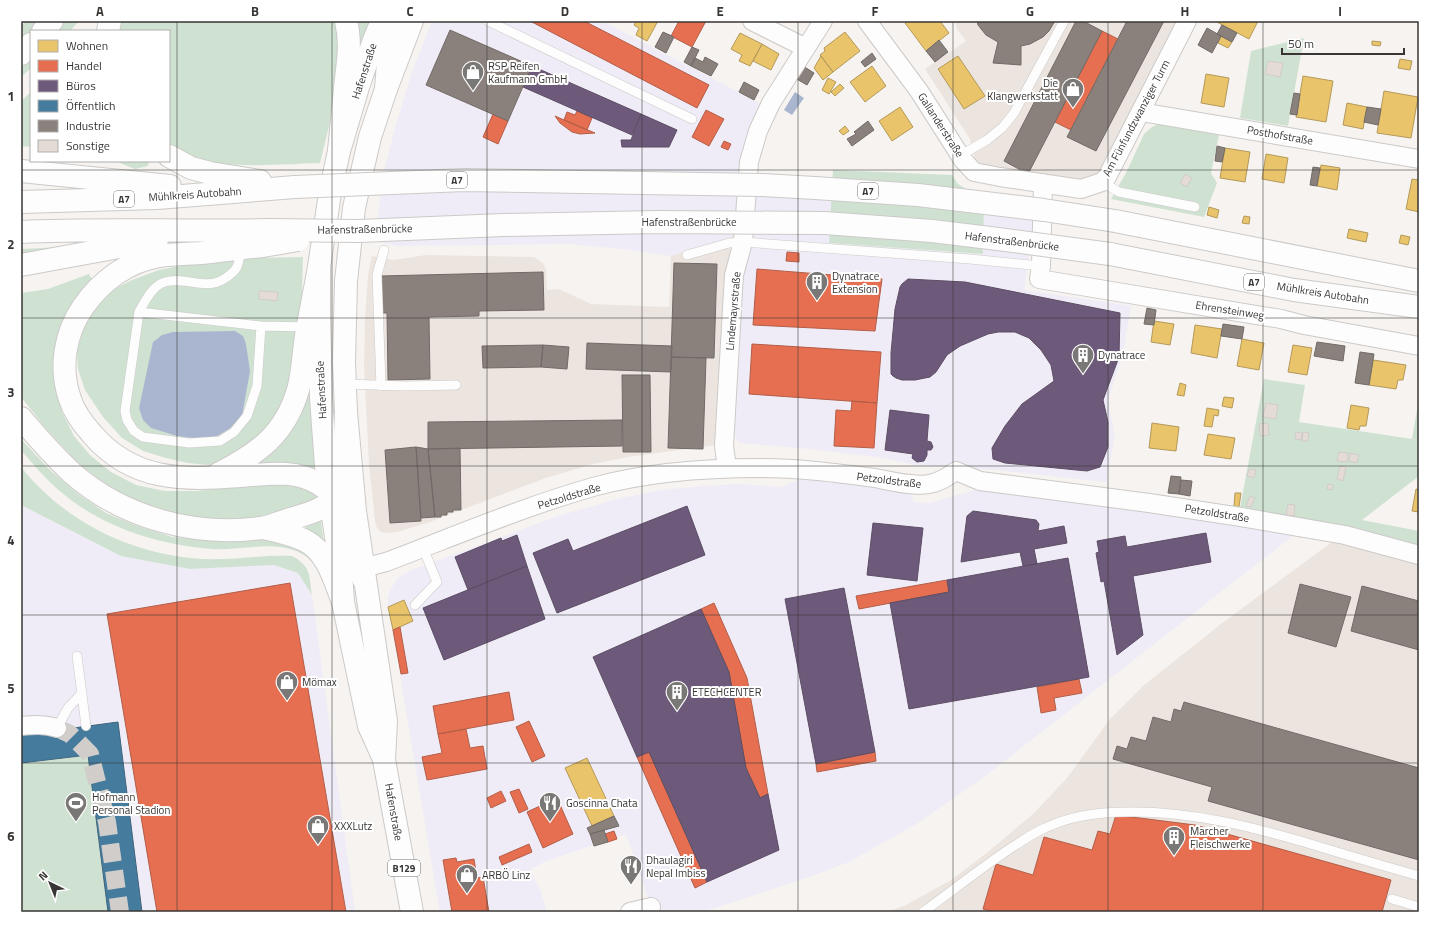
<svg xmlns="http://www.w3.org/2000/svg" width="1440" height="933" viewBox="0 0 1440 933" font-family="'Titillium Web',sans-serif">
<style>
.commercial{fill:#efecf7}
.built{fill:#ece5df}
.green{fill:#cfe2d2}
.forest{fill:#cbe0ce}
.water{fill:#aab6d0}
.homes{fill:#e9c46a;stroke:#b4995a}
.shops{fill:#e76f51;stroke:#b25e48}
.offices{fill:#6d597a;stroke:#5d4e65}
.public{fill:#457b9d;stroke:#41667e}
.industry{fill:#8a817c;stroke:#716a66}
.building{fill:#e3dbd4;stroke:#cfcccb}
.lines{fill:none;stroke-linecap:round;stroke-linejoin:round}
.minor-tunnel{stroke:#d0cdca;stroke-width:18;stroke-dasharray:18 9;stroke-linecap:butt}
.service-casing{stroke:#cccac8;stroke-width:10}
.minor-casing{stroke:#cccac8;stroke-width:20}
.primary-casing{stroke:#cccac8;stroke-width:24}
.motorway-casing{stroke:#cccac8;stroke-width:24}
.service{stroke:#fefdfd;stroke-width:9}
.minor{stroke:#fefdfd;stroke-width:18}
.primary{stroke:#fefdfd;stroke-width:22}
.motorway{stroke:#fefdfd;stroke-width:22}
.motorway-bridge-casing{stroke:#cccac8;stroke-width:24;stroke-linecap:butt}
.motorway-bridge{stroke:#fefdfd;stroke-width:22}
.grid{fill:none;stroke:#383634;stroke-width:1;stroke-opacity:0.55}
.labels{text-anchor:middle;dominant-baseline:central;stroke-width:4;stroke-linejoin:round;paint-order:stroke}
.shield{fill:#fff;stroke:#747271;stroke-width:1}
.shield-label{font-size:10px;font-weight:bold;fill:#383634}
.poi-label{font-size:11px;fill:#383634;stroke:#fff;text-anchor:start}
.street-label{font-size:11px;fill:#383634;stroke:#fff}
.neatline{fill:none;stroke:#383634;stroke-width:1.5}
.grid-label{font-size:13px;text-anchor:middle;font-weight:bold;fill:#383634}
</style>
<rect width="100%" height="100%" fill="#f6f3f0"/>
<path class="commercial" d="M432 21H602L763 105 734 236 671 256 621 249 570 244 396 246 375 241 383 175 394 132 411 75Z
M753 175 833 180 829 243 983 254 984 200 1040 205 1030 251 1024 290 1131 306 1122 358 1108 400 1115 436 1106 482 996 470 916 465 877 457 800 448 740 443 736 439 734 431 743 266Z
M806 477 909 491 912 496 913 502 929 503 975 490 1185 514 1299 531 984 777 918 823 849 862 812 876 719 907 697 912H653L626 834 544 862 533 868 530 871 532 875 540 889 547 912H440L388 604V596L392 587 398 578 409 571 555 517 621 498 661 490 703 486 740 484 782 487Z
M21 505 121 556 190 569 274 565 298 573 312 595 355 912H120L21 719Z"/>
<path class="built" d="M955 21H1179L1101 172 1091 178 1080 182 980 167 975 160 970 139 925 69 966 41 957 29Z
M734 236V241L730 248 716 445 628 457 593 464 546 478 427 523 397 532 386 533 381 532 377 528 375 521 369 464 364 365 365 318 368 275 372 256 394 260 426 255 534 257 543 263 546 269 547 290 559 289 591 304 669 307 671 256Z
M1336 539 1419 558V912H887L906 905 951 880 988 852 1034 813 1067 778 1110 719 1143 686 1221 624Z"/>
<path class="green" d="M26 21H39L21 41V26Z
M64 21H79L70 31H56Z
M122 21H340L337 93 320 163C281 164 224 170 188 156 182 153 175 149 169 145V31H117Z
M353 21H371L356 64Z
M1304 38 1288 126 1240 118 1251 51Z
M31 58V68L21 77V68Z
M31 92V147L21 146V101Z
M1158 124 1219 135 1211 173 1217 183 1204 217 1111 199 1126 173 1144 134 1152 127Z
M115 161H149L148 166 135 169Z
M833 170 952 175 958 184 984 200 983 254 829 243Z
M64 247 21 258V249Z
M303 257 301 332 297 369 273 428 225 464 208 465 188 463 166 458 143 451 122 438 103 417 85 390 78 369 77 353 82 333 89 318 101 301 116 288 132 280 159 270 184 265 253 258Z
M89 274 93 281 68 312 54 349V381L62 412 74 436 90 455 111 472 136 485 165 491H199L233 484 284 479 319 492 318 501 269 518 225 520 193 518 163 510 126 496 100 480 77 462 44 426 21 397V293L48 289Z
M1264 379 1305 385 1299 422 1419 440V476L1362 520 1419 531V546L1240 508Z
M310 383 312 432 316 465 315 468 311 469 256 466 262 460Z
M21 439 50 470 78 494 106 513 135 525 172 537 210 541H234L264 539 296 542 312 561C284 536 246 551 212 549 149 544 87 522 43 475 35 467 28 458 21 450Z
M21 467C65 522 132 555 203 559 233 560 262 555 292 556 311 566 309 575 312 595L298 573 274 565 190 569 121 556 21 505Z
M320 514 324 544 301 524Z
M118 722 142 912H21V735Z"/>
<path class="forest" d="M1419 399V440L1412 439Z"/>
<path class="water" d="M795 92 804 98 792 115 784 110Z
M235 331 243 336 246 344 250 371 242 416 229 429 217 436 201 439 177 436 151 428 143 420 139 408 153 342 162 335 173 332Z"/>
<path class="homes" d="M636 21H658L647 41 636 35 639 28 634 25Z
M908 21H940L949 33 926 51 905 23Z
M1215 21H1258L1249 39Z
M845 32 860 51 833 72 820 55 825 51 824 48Z
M740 33 762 44 750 66 739 61 742 55 731 49Z
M1221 36 1232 42 1228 48 1218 43Z
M1372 41 1381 42 1380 46 1372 45Z
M762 44 779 54 771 70 753 61Z
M821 56 833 72 823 80 814 68Z
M958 56 985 96 964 109 938 69Z
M1400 59 1412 61 1410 70 1398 68Z
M872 66 886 86 865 102 850 82Z
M1206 74 1229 78 1224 107 1201 103Z
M1303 76 1333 81 1326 122 1296 117Z
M828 78 836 82 829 94 822 90Z
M840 84 844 88 835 96 831 92Z
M1384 91 1418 97 1411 138 1377 133Z
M1347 103 1367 107 1363 129 1343 125Z
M900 107 913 127 892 141 879 121Z
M845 126 849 131 843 135 839 131Z
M1225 148 1250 152 1245 182 1220 178Z
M1266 154 1288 158 1284 183 1262 179Z
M1321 165 1340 168 1337 190 1317 186Z
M1412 179 1419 180V212L1406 209Z
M1209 207 1219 210 1217 218 1207 215Z
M1244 216 1250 217 1249 224 1242 223Z
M1349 229 1368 233 1366 242 1347 238Z
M1401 235 1410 237 1408 245 1399 243Z
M1154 321 1174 324 1170 345 1151 342Z
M1195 325 1222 329 1217 358 1191 353Z
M1242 339 1264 343 1259 370 1237 366Z
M1293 345 1312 348 1307 375 1288 372Z
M1373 360 1406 365 1403 380H1398L1396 389 1369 385Z
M1180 383 1186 385 1184 396 1177 395Z
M1224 397 1234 398 1232 408 1222 406Z
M1351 405 1369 408 1366 426H1360L1359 430 1347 428Z
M1207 408 1219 410 1218 416 1214 415 1212 427 1204 426Z
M1152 423 1179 427 1176 451 1149 448Z
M1208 434 1235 438 1231 459 1204 455Z
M1416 489 1419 490V512L1412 511Z
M1235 493H1241L1239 507 1234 506Z
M404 600 413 621 393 630 388 607Z
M587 758 614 816 592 826 565 768Z"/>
<path class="shops" d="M530 21H584L709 85 697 108Z
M679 21H706L692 47 671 36Z
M1102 31 1118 39 1071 130 1055 122Z
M706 110 724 119 709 146 692 137Z
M577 111 592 118 587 130 564 120 567 112 575 115Z
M493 114 508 121 498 144 483 137Z
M555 116 564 120 595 133 580 134 572 132 560 123Z
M724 141 731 144 728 150 721 147Z
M787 252 799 253V262L786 261Z
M757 269 882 279 875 331 753 325Z
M752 344 881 352 877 403 749 394Z
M852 401 877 403 874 448 834 446 836 410 851 411Z
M947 580 949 592 859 609 856 596Z
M290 583 346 912H157L107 614Z
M714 603 747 678 768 794 760 798 746 768 729 672 701 609Z
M400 627 408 673 401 674 393 630Z
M1079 679 1082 693 1054 698 1056 710 1041 713 1037 687Z
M509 692 514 720 438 734 433 706Z
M529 721 545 756 532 762 516 727Z
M466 729 470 748 483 746 487 769 427 780 422 757 442 753 438 734Z
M649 752 707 882 695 888 637 757Z
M875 752 876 761 817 772 816 764Z
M519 789 528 809 519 813 510 792Z
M501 791 506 801 491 808 487 798Z
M557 798 573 834 543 848 527 812Z
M1116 815 1195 825 1391 880 1382 912H994L983 909 996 864 1033 875 1044 837 1092 850 1098 831 1110 834Z
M614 831 617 839 608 842 605 834Z
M529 844 532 852 502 865 499 857Z
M456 858 457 862 474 859 477 878 483 877 489 912H452L443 860Z"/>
<path class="offices" d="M532 66 641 114 632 135 523 87Z
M641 114 677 130 669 147H622L621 140H631Z
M908 279 965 282 1120 313 1119 357 1103 400 1108 422V447L1100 467 1087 471 1005 463 993 459 992 448 1005 426 1022 404 1054 381 1051 365 1041 350 1029 338 1015 332H998L988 334 960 346 947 355 936 372 930 377 915 380H902L896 378 893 376 891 374V353L895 309 900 287 902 284Z
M890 410 929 415 927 441 931 442 933 447 931 450H927V455L924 461 917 462 912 458 913 454 885 450Z
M687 506 705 555 557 613 533 553 568 539 573 551Z
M973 511 1036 520 1039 524 1038 531 1064 526 1067 543 1034 549 1037 564 1023 566 1020 552 961 562 967 516Z
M873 523 923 528 917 581 867 575Z
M1206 533 1211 562 1133 576 1143 635 1117 655 1104 581 1101 582 1096 553 1099 552 1097 541 1125 536 1127 547Z
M517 535 527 566 468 590 455 557 501 538 502 541Z
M1068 558 1089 677 909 709 890 603 949 592 947 580Z
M527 566 545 619 444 660 423 608Z
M844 588 875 752 816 764 785 599Z
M701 609 729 672 746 768 760 798 768 794 779 850 707 882 649 752 637 757 593 657Z"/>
<path class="public" d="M118 722 142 912H108L88 755 21 763V735Z"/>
<path class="industry" d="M977 21H1055L1049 31 1043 37 1030 44 1021 46V65L993 63 998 42 986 35 978 25Z
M1076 21H1083L1102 31 1028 174 1004 161Z
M1127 21H1164L1096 151 1067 137Z
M1222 25 1237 33 1232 42 1217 34Z
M1207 28 1221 36 1212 53 1198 45Z
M450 30 532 66 508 121 426 85Z
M663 32 674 37 666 53 655 47Z
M939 40 948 52 935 62 926 51Z
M692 47 699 50 691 66 684 62Z
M872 53 876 59 865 67 861 62Z
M705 57 718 64 711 76 691 66 695 58 703 62Z
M803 66 814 73 807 85 795 78Z
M744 82 759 90 754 100 739 92Z
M1294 93 1300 94 1297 115 1290 114Z
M1367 107 1381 109 1378 125 1364 122Z
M868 121 874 130 852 146 847 139 856 134 854 132Z
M1217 146 1225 148 1222 162 1215 161Z
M1313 167 1320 168 1317 186 1310 185Z
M674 263 717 264 714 358 671 357Z
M543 272 544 310 479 311V316L429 317 430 379 388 380 387 313H381L380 276Z
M1147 308 1156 310 1154 325 1144 324Z
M1223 324 1244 327 1242 339 1221 336Z
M1317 342 1345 346 1343 361 1314 356Z
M587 343 672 346 671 372 586 369Z
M543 345 569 347 567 369 541 367Z
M543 345 541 367 483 368 482 346Z
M1360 352 1374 354 1369 385 1355 383Z
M671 357 706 358 703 449 668 448Z
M622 375H650L651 452H623Z
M622 420V446L428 449V422Z
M416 447 421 521 390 523 385 450Z
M416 447 428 449 435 517 421 518Z
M460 448 461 510H453V512H447V515H441V517H435L428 449Z
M1171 476 1181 477 1179 494 1168 493Z
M1181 480 1192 481 1190 496 1179 494Z
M1300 584 1351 597 1336 647 1288 633Z
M1362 586 1419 601V650L1351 631Z
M1184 702 1419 768V860L1208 801 1212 787 1113 759 1117 746 1127 749 1131 737 1146 741 1153 717 1171 722 1174 709 1181 711Z
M614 816 619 826 590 834 587 828Z
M604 830 608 842 594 846 590 834Z"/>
<path class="building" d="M1268 61 1283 63 1280 77 1265 74Z
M1185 174 1192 178 1187 187 1180 183Z
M259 291 278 292 277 301 259 299Z
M1266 403 1278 405 1276 419 1263 417Z
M1268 423 1269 435 1260 436 1259 424Z
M1296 432 1302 433 1301 440 1295 439Z
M1303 432 1309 433 1308 441H1302Z
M1339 452 1348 453 1347 462 1337 461Z
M1350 453 1359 455 1357 463 1349 461Z
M1340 466 1346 467 1343 481 1337 479Z
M1249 469 1256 470 1254 478 1247 476Z
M1328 484 1333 485 1332 490 1327 489Z
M1250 496 1255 498 1251 507 1246 506Z
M1288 504 1295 505 1294 516 1286 515Z"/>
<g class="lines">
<path class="minor-tunnel" d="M57 728 70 734 90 754 107 822 120 912"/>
<g class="service-casing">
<path id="service" d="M488 21 692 119
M961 155 987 140 1003 127 1014 113 1064 21
M1102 182 1119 192 1195 207
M687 255 729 243 743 242 970 259 1041 266
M139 312C145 301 152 286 165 282 185 276 205 291 224 279 240 269 238 265 241 248
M261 326 257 386 247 416 234 432 220 441 189 443 143 437 134 431 127 420 125 411 139 312 261 326 308 327
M345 384 405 386 456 385
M381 386 377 275 384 250
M415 605 437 582 423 548
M77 656 86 726
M57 728 68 708 82 693
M1392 899 1419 907
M923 912C952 891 981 868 1011 848 1022 841 1033 833 1045 828 1070 816 1100 812 1128 812 1192 811 1253 827 1314 845 1349 856 1384 866 1419 876"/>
</g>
<g class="minor-casing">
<path id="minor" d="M752 21 806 48
M867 21 919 91 963 160 974 172 1000 177 1081 189 1102 182 1107 177 1187 21
M1141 112 1419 159
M1043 183 1041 266 1039 279 1281 319 1304 325 1419 346
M727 468 724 446 734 275 743 242 749 162 758 131 771 103 823 21
M363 568 386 562C455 536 523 507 593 487 647 472 705 468 761 468 799 468 837 473 875 478 890 481 914 487 929 484 940 482 947 477 956 471L980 481 1149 503 1241 517 1345 535 1419 555
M21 726C33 725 45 724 57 728
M630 912 651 907"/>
</g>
<g class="primary-casing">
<path id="primary" d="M382 21 374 40 358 87 339 151 330 193 319 267V315L321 398 326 466 341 573 343 602 369 726 383 757
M412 912 384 760 386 721 355 511 346 412 344 362 346 281 354 208 361 176 370 137 386 89 412 21"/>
</g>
<g class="motorway-casing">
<path id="motorway" d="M43 31 52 21
M108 31 110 21
M21 54 31 44
M386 89 389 49 400 21
M339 151C341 131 343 110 345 89 347 65 352 45 346 21
M169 156 191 168 210 173 260 181
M21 171 170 186
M21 202 157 198 295 187
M1115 221 1419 281
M21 232C103 228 184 232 266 230
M263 246C242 248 221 251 201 253 187 254 173 254 159 256 128 261 101 281 83 307 65 333 59 368 70 399 74 412 83 424 92 434 133 482 183 480 241 476 268 474 295 469 319 484 352 504 345 522 353 555 354 564 360 572 364 580
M1110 254 1294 290 1419 307
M21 265 157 240
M21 418C37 437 54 456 72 473 123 518 195 537 261 528 269 527 277 523 284 521 301 515 324 512 335 496 346 479 345 434 346 412
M218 474C257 454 285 435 298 390 303 373 303 354 306 336 310 313 315 290 319 267
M263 528C277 531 291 534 304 540 328 552 334 580 343 602"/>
</g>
<use href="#service" class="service"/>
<use href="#minor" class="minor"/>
<use href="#primary" class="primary"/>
<use href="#motorway" class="motorway"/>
<g class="motorway-bridge-casing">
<path id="motorway-bridge" d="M295 187 465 180 762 185 815 188 918 195 1044 210 1115 221
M266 230 359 231 503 225 657 222 825 223 932 231 998 239 1110 254
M263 246 298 240"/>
</g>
<use href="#motorway-bridge" class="motorway-bridge"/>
</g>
<path class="grid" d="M177 21V912M332 21V912M487 21V912M642 21V912M798 21V912M953 21V912M1108 21V912M1263 21V912M21 170H1419M21 318H1419M21 466H1419M21 615H1419M21 763H1419"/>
<defs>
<g id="shop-pin" transform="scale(1.15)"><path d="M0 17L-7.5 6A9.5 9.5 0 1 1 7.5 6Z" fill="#7a7876" stroke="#fff"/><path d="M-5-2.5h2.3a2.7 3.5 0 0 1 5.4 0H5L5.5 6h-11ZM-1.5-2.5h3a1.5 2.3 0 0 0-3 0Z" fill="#fff"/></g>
<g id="building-pin" transform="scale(1.15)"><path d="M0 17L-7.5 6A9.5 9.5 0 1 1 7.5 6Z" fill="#7a7876" stroke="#fff"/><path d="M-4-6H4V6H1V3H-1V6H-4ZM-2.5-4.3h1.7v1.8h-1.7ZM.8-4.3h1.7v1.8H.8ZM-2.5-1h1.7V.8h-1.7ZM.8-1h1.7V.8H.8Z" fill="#fff"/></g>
<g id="stadium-pin" transform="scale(1.15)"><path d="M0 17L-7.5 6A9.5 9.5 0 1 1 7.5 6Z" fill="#7a7876" stroke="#fff"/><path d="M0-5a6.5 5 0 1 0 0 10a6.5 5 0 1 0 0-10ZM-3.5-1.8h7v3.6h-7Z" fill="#fff"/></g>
<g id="restaurant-pin" transform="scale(1.15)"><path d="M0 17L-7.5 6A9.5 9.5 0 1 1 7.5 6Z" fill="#7a7876" stroke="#fff"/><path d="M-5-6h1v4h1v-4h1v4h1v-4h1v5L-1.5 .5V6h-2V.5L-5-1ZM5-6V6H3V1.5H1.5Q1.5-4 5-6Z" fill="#fff"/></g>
</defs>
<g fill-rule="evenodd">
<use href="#shop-pin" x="473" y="72"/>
<use href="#shop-pin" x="1073" y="89"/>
<use href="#building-pin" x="817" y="282"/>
<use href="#building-pin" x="1083" y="355"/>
<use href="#shop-pin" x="287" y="682"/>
<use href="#building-pin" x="677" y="692"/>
<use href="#stadium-pin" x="76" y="803"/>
<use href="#restaurant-pin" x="550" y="803"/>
<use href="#shop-pin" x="318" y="826"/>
<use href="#building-pin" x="1174" y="837"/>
<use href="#restaurant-pin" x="631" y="866"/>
<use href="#shop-pin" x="467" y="875"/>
</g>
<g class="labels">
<g class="shield">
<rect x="447" y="172" width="20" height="16" rx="3"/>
<rect x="858" y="183" width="20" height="16" rx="3"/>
<rect x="114" y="191" width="20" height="16" rx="3"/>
<rect x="1244" y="274" width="20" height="16" rx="3"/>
<rect x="388" y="860" width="32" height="16" rx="3"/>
</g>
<g class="shield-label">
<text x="457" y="180">A7</text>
<text x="868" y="191">A7</text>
<text x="124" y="199">A7</text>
<text x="1254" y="282">A7</text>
<text x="404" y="868">B129</text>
</g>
<g class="poi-label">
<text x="488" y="66">RSP Reifen<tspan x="488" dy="13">Kaufmann GmbH</tspan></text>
<text x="1058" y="83" text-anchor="end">Die<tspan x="1058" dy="13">Klangwerkstatt</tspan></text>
<text x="832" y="276">Dynatrace<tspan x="832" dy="13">Extension</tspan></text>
<text x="1098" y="355">Dynatrace</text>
<text x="302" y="682">Mömax</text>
<text x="692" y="692">ETECHCENTER</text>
<text x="92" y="797">Hofmann<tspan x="92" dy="13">Personal Stadion</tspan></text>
<text x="566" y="803">Goscinna Chata</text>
<text x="334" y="826">XXXLutz</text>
<text x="1190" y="831">Marcher<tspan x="1190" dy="13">Fleischwerke</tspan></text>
<text x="646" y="860">Dhaulagiri<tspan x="646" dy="13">Nepal Imbiss</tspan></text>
<text x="482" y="875">ARBÖ Linz</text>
</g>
<g class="street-label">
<text transform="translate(364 71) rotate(-72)">Hafenstraße</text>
<text transform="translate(1136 118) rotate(-62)">Am Fünfundzwanziger Turm</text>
<text transform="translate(941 125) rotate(57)">Gallanderstraße</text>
<text transform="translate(1280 135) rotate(10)">Posthofstraße</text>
<text transform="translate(195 194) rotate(-4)">Mühlkreis Autobahn</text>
<text x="689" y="222">Hafenstraßenbrücke</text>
<text transform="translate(365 229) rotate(-1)">Hafenstraßenbrücke</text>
<text transform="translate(1012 241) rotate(7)">Hafenstraßenbrücke</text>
<text transform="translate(1323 293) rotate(9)">Mühlkreis Autobahn</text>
<text transform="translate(1230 310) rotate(9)">Ehrensteinweg</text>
<text transform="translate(733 311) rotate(-85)">Lindemayrstraße</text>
<text transform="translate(321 390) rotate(-93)">Hafenstraße</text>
<text transform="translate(889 480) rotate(7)">Petzoldstraße</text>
<text transform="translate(569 496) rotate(-17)">Petzoldstraße</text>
<text transform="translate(1217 513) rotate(9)">Petzoldstraße</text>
<text transform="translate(394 812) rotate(80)">Hafenstraße</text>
</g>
</g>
<rect width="1440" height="933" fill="none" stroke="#ffffff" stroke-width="44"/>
<rect x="30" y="30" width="140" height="132" fill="#ffffff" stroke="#afafae"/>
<rect x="38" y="40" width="20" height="12" fill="#e9c46a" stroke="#afafae"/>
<text x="66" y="50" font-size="12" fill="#383634">Wohnen</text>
<rect x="38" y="60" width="20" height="12" fill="#e76f51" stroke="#afafae"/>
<text x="66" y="70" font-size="12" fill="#383634">Handel</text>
<rect x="38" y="80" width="20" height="12" fill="#6d597a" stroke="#afafae"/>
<text x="66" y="90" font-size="12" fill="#383634">Büros</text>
<rect x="38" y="100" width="20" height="12" fill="#457b9d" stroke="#afafae"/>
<text x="66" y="110" font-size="12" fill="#383634">Öffentlich</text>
<rect x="38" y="120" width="20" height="12" fill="#8a817c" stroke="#afafae"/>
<text x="66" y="130" font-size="12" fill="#383634">Industrie</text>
<rect x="38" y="140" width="20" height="12" fill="#e3dbd4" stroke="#afafae"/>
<text x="66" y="150" font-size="12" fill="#383634">Sonstige</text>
<g transform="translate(50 883) rotate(317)" stroke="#ffffff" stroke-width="3" paint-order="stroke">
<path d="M0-3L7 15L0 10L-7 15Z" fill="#383634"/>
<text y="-6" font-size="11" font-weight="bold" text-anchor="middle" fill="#383634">N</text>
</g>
<path d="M1282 48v6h122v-6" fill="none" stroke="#383634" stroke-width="2"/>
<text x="1288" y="48" font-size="12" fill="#383634" stroke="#ffffff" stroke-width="3" paint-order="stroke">50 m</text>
<rect x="22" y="22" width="1396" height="889" class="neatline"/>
<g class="grid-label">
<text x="100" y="16">A</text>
<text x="255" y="16">B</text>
<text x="410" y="16">C</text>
<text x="565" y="16">D</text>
<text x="720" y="16">E</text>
<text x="875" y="16">F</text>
<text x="1030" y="16">G</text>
<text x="1185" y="16">H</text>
<text x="1340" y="16">I</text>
<text x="11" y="101">1</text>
<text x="11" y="249">2</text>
<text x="11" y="397">3</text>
<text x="11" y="545">4</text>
<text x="11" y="693">5</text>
<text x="11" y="841">6</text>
</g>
</svg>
